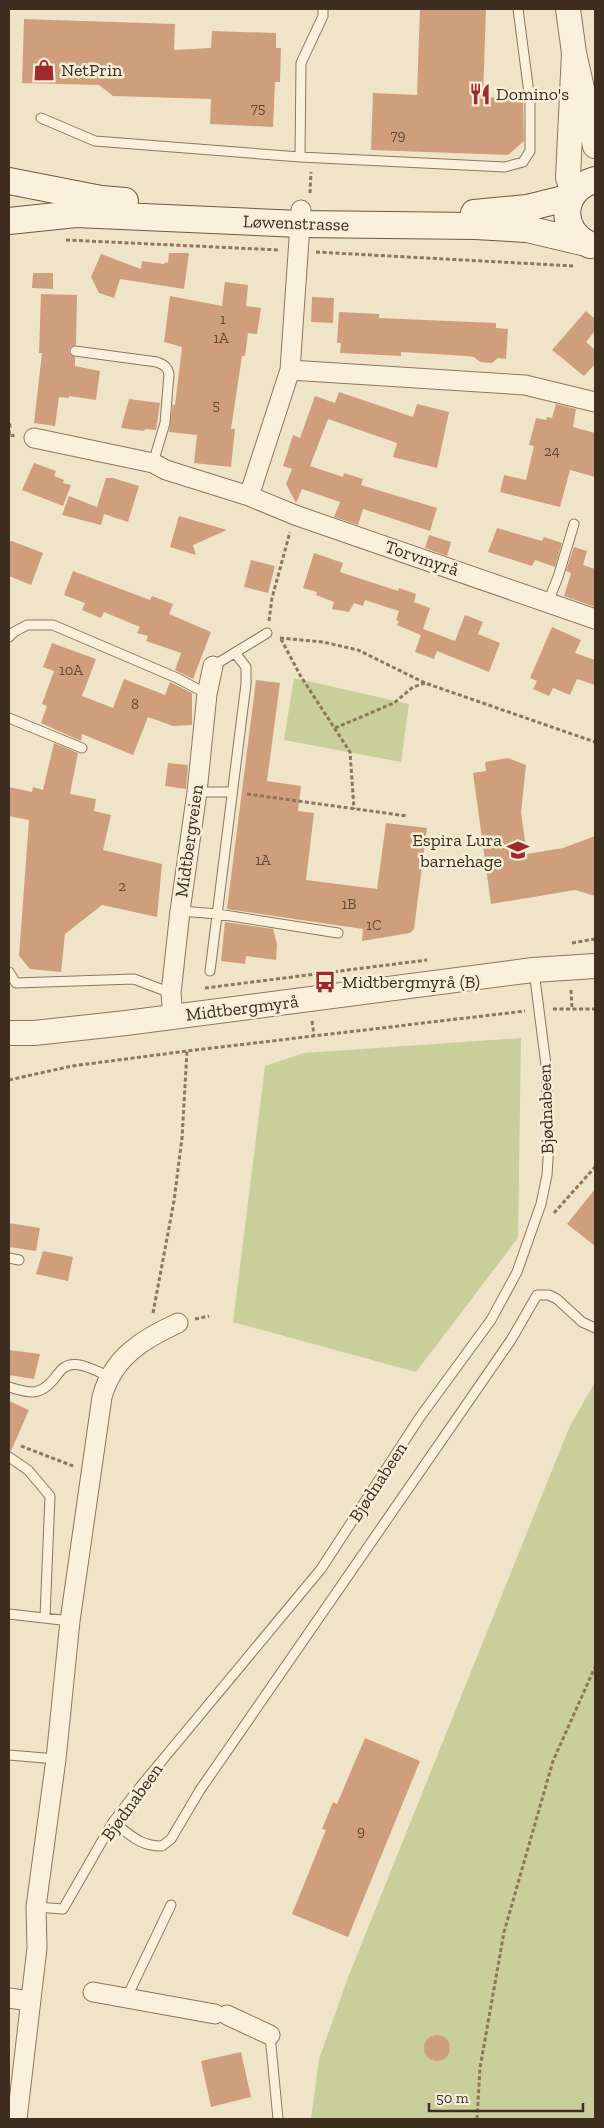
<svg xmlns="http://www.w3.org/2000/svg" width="604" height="2128" viewBox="0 0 604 2128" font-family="'Zilla Slab',serif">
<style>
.green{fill:#c9cf9b}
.building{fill:#cf9f7d}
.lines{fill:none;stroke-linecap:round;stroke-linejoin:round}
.service-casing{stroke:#8d765c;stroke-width:11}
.minor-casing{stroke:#8d765c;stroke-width:21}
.tertiary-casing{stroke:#8d765c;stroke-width:26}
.secondary-casing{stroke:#6f573f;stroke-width:28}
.path{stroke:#8d765c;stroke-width:3;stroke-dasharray:4 2.5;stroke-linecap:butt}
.service{stroke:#faf1dc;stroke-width:9}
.minor{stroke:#faf1dc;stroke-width:19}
.tertiary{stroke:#faf1dc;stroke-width:24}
.secondary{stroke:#faf1dc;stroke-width:26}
.labels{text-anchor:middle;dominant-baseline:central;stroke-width:5;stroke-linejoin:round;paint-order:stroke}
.number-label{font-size:15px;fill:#624a37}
.poi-label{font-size:18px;fill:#3d2e20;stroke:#f7eed8;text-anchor:start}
.street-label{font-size:18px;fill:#3d2e20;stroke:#f7eed8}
</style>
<rect width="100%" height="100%" fill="#f0e4c8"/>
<path class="green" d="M294 678 409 704 401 762 284 740Z
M521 1038 518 1238 416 1372 233 1322 265 1066 304 1053Z
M595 1382V2119H311L319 2059 349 1975 569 1428Z"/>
<path class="building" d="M420 9H486L483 97 523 99 524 141 508 155 371 150 373 93 417 95Z
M24 19 175 24 174 50 211 48 212 31 276 33V48H281L280 82H275L273 127 210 124 211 99 113 96 99 85 22 83Z
M169 253H189L184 289 120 279 114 298 99 293 91 277 101 254 141 269 142 261 164 264 165 262 168 263Z
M33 273H53V289L32 288Z
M225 282 248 285 246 306 261 308 257 334 248 333 245 356H242L231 429H235L231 467 194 463 197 435 169 432 173 404 175 405 182 347 164 342 170 296 222 306Z
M41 294 77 295 76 345 70 347 69 353 75 357V366L100 371 96 400 69 396V398L59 397 55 426 34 423 42 353H39Z
M312 297 334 298 333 323 311 322Z
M586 311 595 319V331L586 342 595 350V364L584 376 552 350Z
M339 312 379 314V318L496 323V328L508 329 506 359 498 358 492 363 480 362 474 357 467 356 401 352V356L340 353 341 343H337Z
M339 392 413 417 417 404 449 412 437 468 393 457 397 443 328 419 310 466 343 477 344 473 363 479 361 485 437 508 430 531 363 509 358 525 334 517 340 502 302 489 296 503 286 484 292 469 283 466 293 435 300 438 315 396 335 403Z
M129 399 160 403 156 430 145 429 144 431 121 428Z
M556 404 576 409 573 427 595 433V477L570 470 560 507 500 492 504 475 526 480 534 446 529 445 536 418 546 420 547 417 552 418Z
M34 463 56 471 54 476 64 480 63 483 71 485 63 506 22 490Z
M106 478H113L139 486 128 522 104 514 101 525 62 515 69 496 97 507Z
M179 516 227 530 193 545 196 555 170 547Z
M497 528 542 541 544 537 562 543 555 567 535 560 532 566 488 552Z
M429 535 451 542 447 556 425 548Z
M9 540 43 553 31 585 9 576Z
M574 547 587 551 583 565 595 569V607L564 596 571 573 566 571Z
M314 553 343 563 340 572 398 591 399 588 416 594 414 602 430 608 423 629 455 641 465 615 483 622 478 634 500 643 489 672 437 651 434 659 415 652 421 635 397 625 399 621 396 620 399 611 365 600 363 606 354 603 349 612 332 609 334 602 316 595 317 592 303 588Z
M251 560 275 566 268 593 244 587Z
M73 571 150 600 152 596 173 604 169 614 211 632 193 679 175 670 181 653 146 641 148 636 137 633 140 627 104 612 101 618 82 610 85 603 64 595Z
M552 627 581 640 575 653 595 660V685L577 679 570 695 553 688 549 696 533 689 537 681 530 678Z
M52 643 96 659 82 696 113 708 124 679 165 695 170 682 192 693V725L173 726 148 717 133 755 82 734 81 741 41 723 47 706 42 704 54 671 43 667Z
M256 680 280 683 267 781 301 786 298 811 314 813 306 880 377 889 386 823 427 828 414 929 410 933 362 941 363 929 227 909Z
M54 743 78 753 70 794 96 799 94 811 111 815 103 850 162 864 157 917 102 905 65 934 61 972 30 969 19 956 29 820 9 816V787L32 792 33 787 43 790Z
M508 758 526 765 521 813 527 854 563 848 595 836V896L575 890 491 904 473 773 486 771 485 762Z
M168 763 188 765 186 789 165 786Z
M225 922 273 929 277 944 276 960 246 956 245 964 221 961Z
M595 1189V1246L567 1224Z
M9 1223 40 1228 36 1251 9 1247Z
M43 1251 73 1257 68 1281 36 1274Z
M9 1350 40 1354 34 1379 9 1375Z
M9 1401 29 1410 11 1451H9Z
M365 1738 420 1761 348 1937 292 1914 326 1830 322 1829 333 1802 337 1804Z
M424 2048a13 13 0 1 1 26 0a13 13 0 1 1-26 0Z
M241 2052 251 2097 211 2107 201 2061Z"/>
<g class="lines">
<g class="service-casing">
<path id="service" d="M41 118 95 141 300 157 505 167 523 162 530 151V101L518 9
M300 157 301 63 323 16V9
M75 351 157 362C164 365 167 366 169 374L165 423 153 463
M548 602 558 577 574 524
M9 637 14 632 27 625H53L177 678 207 694
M213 666 267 633
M9 718 82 748
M197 792H232
M180 911 218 914 338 933
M210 971 246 684V667L235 653
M9 972 16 983 134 979 171 993
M9 1258 19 1260
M9 1387C29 1393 39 1397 54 1379 57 1375 61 1369 65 1367 77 1359 98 1372 110 1377
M9 1457 28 1470 50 1496 45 1617
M9 1614 70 1621
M9 1755 56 1759
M113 1822C131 1835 139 1846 162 1846L171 1839 200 1790 511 1340 537 1295H549L557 1299 582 1322 595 1328
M36 1907 63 1909 113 1822 140 1787 321 1569 420 1417 491 1320 517 1272 541 1204 547 1175 549 1143 546 1065 534 971
M126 1999 171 1905
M270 2035 278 2119"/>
</g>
<g class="minor-casing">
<path id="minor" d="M290 370 525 385 595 402
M34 438 153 463 166 470 249 496 295 515 595 619
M249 496 290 370 301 210
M173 1017 171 993 180 911 197 792 207 694 213 666
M93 1992 215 2014
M9 1998 30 2001
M227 2015 270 2035
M17 2119 37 1948 36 1907 56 1759 70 1621 102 1397C113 1357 143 1339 178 1323"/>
</g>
<g class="tertiary-casing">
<path id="tertiary" d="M568 9 574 53 595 146
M573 195 568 177 574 53
M9 1033H34L126 1023 533 970 595 966"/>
</g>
<g class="secondary-casing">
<path id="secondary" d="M9 181 101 199 125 201
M474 213 527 208 571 197
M9 221 76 214 300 224 475 226 527 229 582 242
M590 245C557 230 561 189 595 180"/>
</g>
<path class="path" d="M310 193 311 172
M66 240 280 250
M316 252 574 266
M9 424 10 425 9 435 16 436
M269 621 272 598 290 532
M280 638 323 642 358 650 425 683 595 742
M281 639 300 675 350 752 354 809
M335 728 394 703 413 687 425 683
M247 794 407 816
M572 943 595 939
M205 988 427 960
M571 990 572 1009
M553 1009H595
M312 1021 314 1035
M9 1080 72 1066 187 1051 525 1011
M554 1213 595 1167
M153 1313 174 1201 182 1138 187 1051
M195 1319 209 1316
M21 1446 73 1466
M477 2119 480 2068 504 1932 553 1761 595 1667"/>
<use href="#service" class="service"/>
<use href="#minor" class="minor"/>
<use href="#tertiary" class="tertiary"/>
<use href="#secondary" class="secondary"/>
</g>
<defs>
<g id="shop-bare" transform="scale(1.725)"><path d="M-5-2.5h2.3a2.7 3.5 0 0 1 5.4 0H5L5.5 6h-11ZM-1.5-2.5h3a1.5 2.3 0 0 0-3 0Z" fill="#9e2a2b" stroke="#f7eed8" stroke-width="2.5" paint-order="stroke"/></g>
<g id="restaurant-bare" transform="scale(1.725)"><path d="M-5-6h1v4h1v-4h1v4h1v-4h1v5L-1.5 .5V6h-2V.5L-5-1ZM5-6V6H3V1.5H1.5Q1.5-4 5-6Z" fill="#9e2a2b" stroke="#f7eed8" stroke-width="2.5" paint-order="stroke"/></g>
<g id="school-bare" transform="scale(1.725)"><path d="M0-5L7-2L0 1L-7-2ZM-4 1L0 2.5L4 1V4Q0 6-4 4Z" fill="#9e2a2b" stroke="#f7eed8" stroke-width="2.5" paint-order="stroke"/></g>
<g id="bus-bare" transform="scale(1.725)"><path d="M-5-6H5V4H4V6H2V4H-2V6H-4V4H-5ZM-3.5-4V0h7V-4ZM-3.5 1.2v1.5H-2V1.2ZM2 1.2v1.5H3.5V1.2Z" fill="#9e2a2b" stroke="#f7eed8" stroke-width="2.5" paint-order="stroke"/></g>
</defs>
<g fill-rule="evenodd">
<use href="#shop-bare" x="44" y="70"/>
<use href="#restaurant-bare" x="480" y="94"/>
<use href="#school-bare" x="518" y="850"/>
<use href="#bus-bare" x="325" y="982"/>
</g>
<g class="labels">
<g class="number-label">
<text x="258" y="108">75</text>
<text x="398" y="135">79</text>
<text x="223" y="319">1</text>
<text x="221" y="338">1A</text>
<text x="216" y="405">5</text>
<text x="552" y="451">24</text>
<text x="71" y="670">10A</text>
<text x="135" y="704">8</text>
<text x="263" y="860">1A</text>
<text x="122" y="886">2</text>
<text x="349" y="904">1B</text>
<text x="374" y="925">1C</text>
<text x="361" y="1831">9</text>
</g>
<g class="poi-label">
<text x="61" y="70">NetPrin</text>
<text x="496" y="94">Domino's</text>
<text x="502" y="840" text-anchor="end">Espira Lura<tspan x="502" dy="21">barnehage</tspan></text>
<text x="342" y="982">Midtbergmyrå (B)</text>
</g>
<g class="street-label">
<text transform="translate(296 223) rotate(2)">Løwenstrasse</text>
<text transform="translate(422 558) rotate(19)">Torvmyrå</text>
<text transform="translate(189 841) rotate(-82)">Midtbergveien</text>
<text transform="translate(242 1008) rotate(-7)">Midtbergmyrå</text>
<text transform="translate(546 1109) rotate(-92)">Bjødnabeen</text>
<text transform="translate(378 1482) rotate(-57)">Bjødnabeen</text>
<text transform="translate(132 1802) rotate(-54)">Bjødnabeen</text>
</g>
</g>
<rect width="604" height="2128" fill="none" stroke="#3d2e20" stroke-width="20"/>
<path d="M429 2103v8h154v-8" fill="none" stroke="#3d2e20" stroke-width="2.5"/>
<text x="436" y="2103" font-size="15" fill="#3d2e20" stroke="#f7eed8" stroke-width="4" paint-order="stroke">50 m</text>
</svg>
